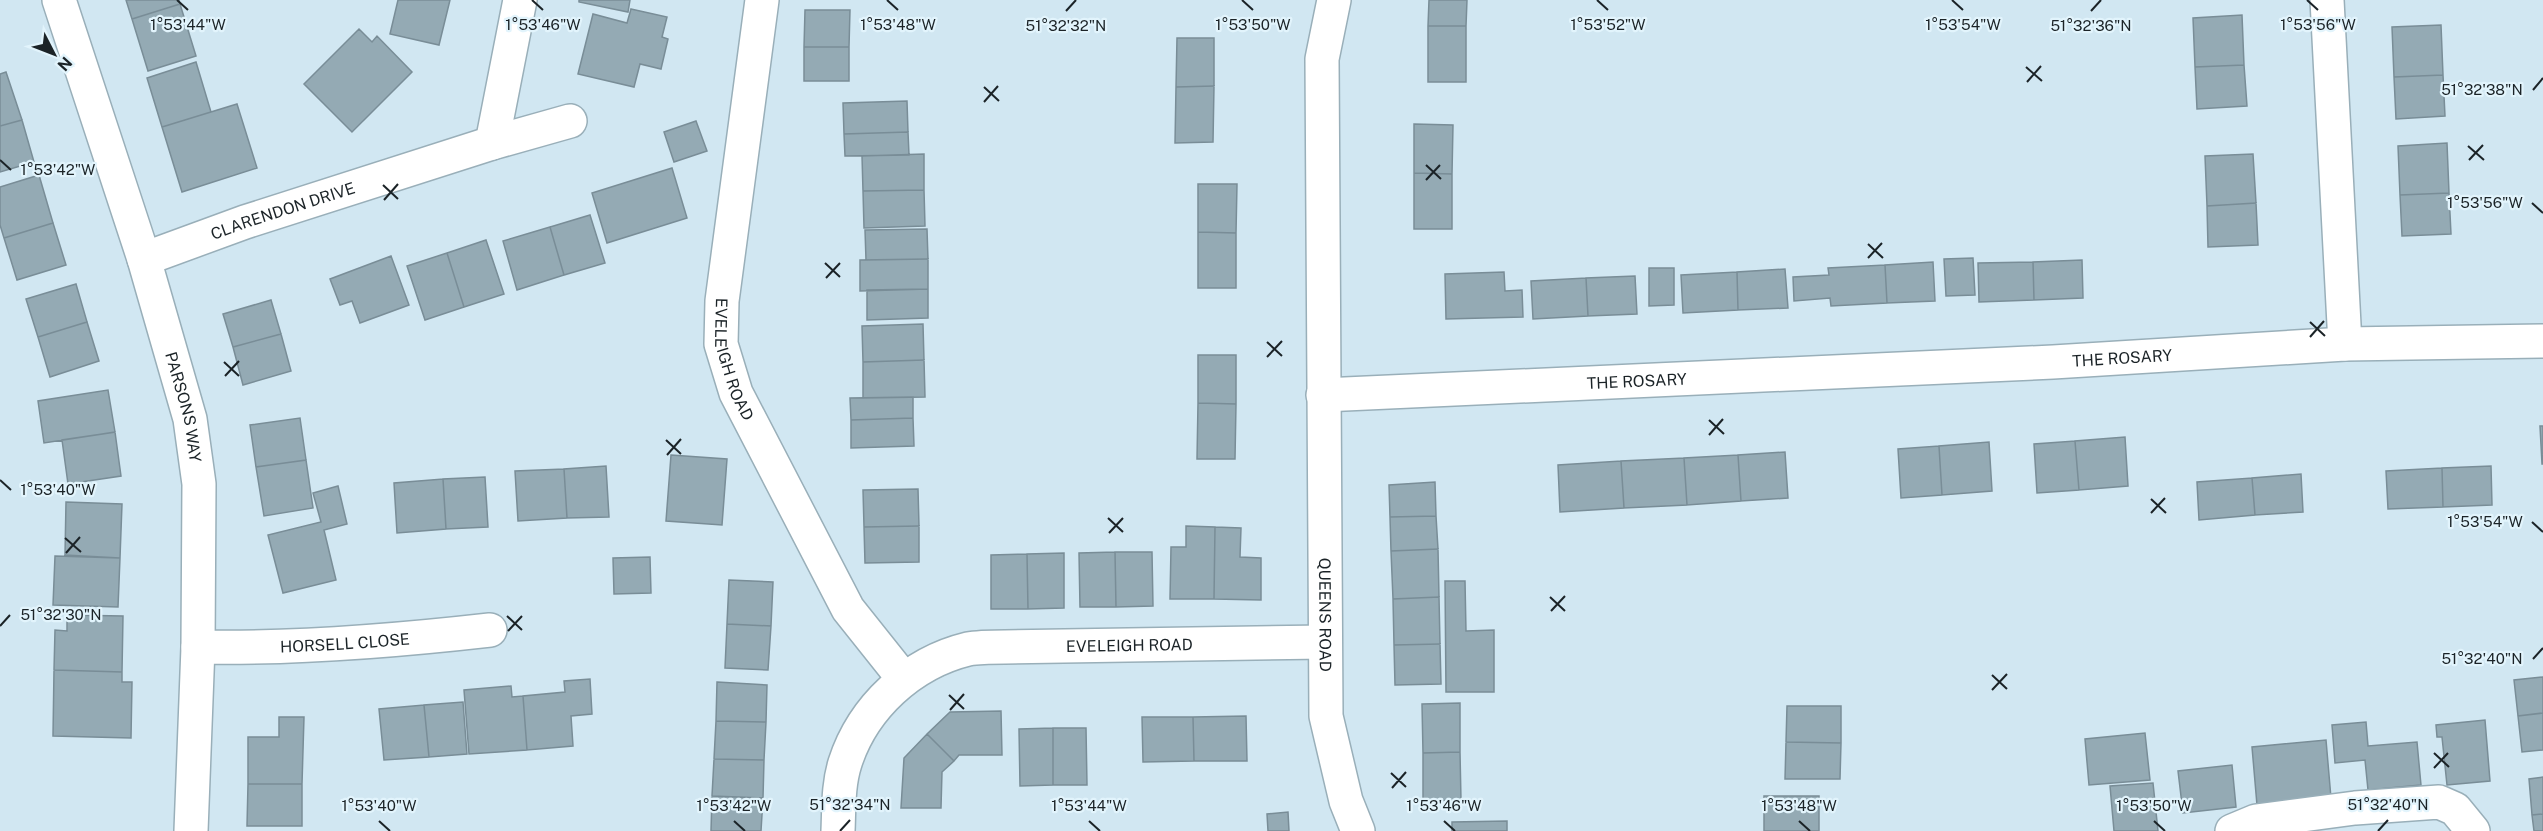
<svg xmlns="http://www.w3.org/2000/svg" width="2543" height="831" viewBox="0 0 2543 831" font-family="'Public Sans',sans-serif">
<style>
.building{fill:#94aab4;stroke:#798d97;stroke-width:1.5}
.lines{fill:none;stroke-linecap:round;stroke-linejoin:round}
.minor-casing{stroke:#99afb9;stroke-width:36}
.minor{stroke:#fff;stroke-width:33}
.ticks{fill:none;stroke:#1b2327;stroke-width:2}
.labels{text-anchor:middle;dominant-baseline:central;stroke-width:4.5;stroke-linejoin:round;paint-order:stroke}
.street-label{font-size:16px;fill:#1b2327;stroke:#e2f4fc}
.ticks-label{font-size:15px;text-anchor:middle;fill:#1b2327;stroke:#e2f4fc;stroke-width:4.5;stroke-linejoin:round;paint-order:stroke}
</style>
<rect width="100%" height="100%" fill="#d1e7f2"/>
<path class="building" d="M126 0H179L180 4 132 19Z
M398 0H450L439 45 390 34Z
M579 0H630L628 12 579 2Z
M1429 0H1467L1466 26H1428Z
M180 4 196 56 148 71 132 19Z
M631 9 667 17 662 37 668 39 661 69 640 64 634 87 578 74 593 14 627 23Z
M805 10H850L849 47H804Z
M2242 15 2244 65 2195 67 2193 18Z
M2441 25 2443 75 2394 77 2392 27Z
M1428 26H1466V82H1428Z
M359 29 372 42 377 36 412 72 352 132 304 84Z
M1177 38H1214V86L1176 87Z
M804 47H849V81H804Z
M196 62 211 112 162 127 147 78Z
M2244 65 2247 106 2197 109 2195 67Z
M6 72 22 120 0 126V74Z
M2443 75 2445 116 2396 119 2394 77Z
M1214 86 1213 142 1175 143 1176 87Z
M907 101 908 132 844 134 843 103Z
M237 104 257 168 182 192 162 127Z
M22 120 34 162 0 172V126Z
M696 121 707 151 674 162 664 132Z
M1414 124 1453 125 1452 174 1414 173Z
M908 132 909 155 845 156 844 134Z
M2447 143 2449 193 2400 195 2398 146Z
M924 154V190L863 191 862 156Z
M2253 154 2256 203 2207 206 2205 156Z
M672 168 687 218 607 243 592 193Z
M1414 173 1452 174V229H1414Z
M39 175 53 223 4 238 0 225V187Z
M1198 184H1237L1236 233 1198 232Z
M924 190 925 226 864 228 863 191Z
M2449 193 2451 234 2402 236 2400 195Z
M2256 203 2258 245 2208 247 2207 206Z
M590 215 605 263 564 275 550 227Z
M53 223 66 265 17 280 4 238Z
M550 227 564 275 517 290 503 241Z
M927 229 928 259 866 260 865 230Z
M1198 232 1236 233V288H1198Z
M486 240 504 294 464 307 447 253Z
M447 253 464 307 425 320 407 266Z
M391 256 409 305 360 323 352 301 340 305 330 279Z
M1973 258 1975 295 1946 296 1944 259Z
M928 259V289L860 291V260Z
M2082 260 2083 298 2034 300 2033 262Z
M1933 262 1935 301 1887 303 1885 265Z
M2033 262 2034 300 1979 302 1978 263Z
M1885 265 1887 303 1831 306 1830 298 1794 301 1793 277 1829 275 1828 268Z
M1649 268H1674V305L1649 306Z
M1785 269 1788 308 1738 310 1737 272Z
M1504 272 1505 291 1522 290 1523 317 1446 319 1445 274Z
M1737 272 1738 310 1683 313 1681 275Z
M1635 276 1637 314 1588 316 1586 278Z
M1586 278 1588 316 1533 319 1531 281Z
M76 284 87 322 38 337 26 299Z
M928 289V318L867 320V290Z
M271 300 281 334 233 347 223 314Z
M87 322 99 361 50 377 38 337Z
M923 324 924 360 863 362 862 326Z
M281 334 291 371 243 385 233 347Z
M1198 355H1236V404L1198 403Z
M924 360 925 397 863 398V362Z
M108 390 115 432 44 443 38 401Z
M913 397V418L851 420 850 398Z
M1198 403 1236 404 1235 459H1197Z
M300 418 306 460 256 467 250 425Z
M913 418 914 446 851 448V420Z
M2540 426H2543V464H2542Z
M115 432 121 476 68 484 62 440Z
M2125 437 2128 486 2079 490 2075 441Z
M2075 441 2079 490 2037 493 2034 444Z
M1989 442 1992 491 1942 495 1939 446Z
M1939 446 1942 495 1901 498 1898 449Z
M1785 452 1788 498 1741 501 1738 455Z
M671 455 727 459 722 525 666 521Z
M1738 455 1741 501 1687 505 1684 458Z
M1684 458 1687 505 1624 508 1621 461Z
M306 460 313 508 264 516 256 467Z
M1621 461 1624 508 1560 512 1558 465Z
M606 466 609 517 567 518 564 469Z
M2491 466 2492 505 2443 507 2442 468Z
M2442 468 2443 507 2388 509 2386 471Z
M564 469 567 518 518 521 515 471Z
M2301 474 2303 512 2255 515 2252 478Z
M485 477 488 527 446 529 443 479Z
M2252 478 2255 515 2199 520 2197 482Z
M443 479 446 529 397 533 394 483Z
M1435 482 1436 516 1390 517 1389 485Z
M338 486 347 524 324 530 336 580 283 593 268 535 321 522 313 493Z
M918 489 919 526 864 527 863 490Z
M66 502 122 504 120 558 65 555Z
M1436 516 1438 549 1391 551 1390 517Z
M919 526V562L865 563 864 527Z
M1186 526 1215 527 1214 599H1170L1171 547H1186Z
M1215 527 1241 528 1240 557 1261 558V600L1214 599Z
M1438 549 1439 597 1393 599 1391 551Z
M1115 552H1152L1153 606 1116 607Z
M1115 552 1116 607H1080L1079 553Z
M1064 553V608L1028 609 1027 554Z
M1027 554 1028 609H991V555Z
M55 556 120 558 118 607 53 605Z
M650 557 651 593 614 594 613 558Z
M729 580 773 582 771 626 727 624Z
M1445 581H1465L1466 631 1494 630V692H1446Z
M1439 597 1440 644 1394 645 1393 599Z
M67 615 123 616 122 672 54 670 55 630 67 631Z
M727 624 771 626 768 670 725 668Z
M1440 644 1441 684 1395 685 1394 645Z
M54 670 122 672V682H132L131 738 53 736Z
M2543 677V713L2518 716 2514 680Z
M590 679 592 714 571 716 573 746 527 750 523 696 565 692 564 681Z
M717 682 767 685 766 722 716 721Z
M511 686 512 697 523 696 527 750 469 754 464 690Z
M463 702 467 754 429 757 424 705Z
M1460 703V752L1423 753 1422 704Z
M424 705 429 757 384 760 379 709Z
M1787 706H1841V743L1786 742Z
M1001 711 1002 755H959L954 761 927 734 950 712Z
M2543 713V750L2522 752 2518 716Z
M1246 716 1247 761H1194L1193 717Z
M279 717H304L302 784H248V737H279Z
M1142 717H1193L1194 761 1143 762Z
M2485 720 2490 781 2447 785 2442 737H2437L2436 725Z
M716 721 766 722 764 760 714 759Z
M2366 722 2368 746 2417 742 2421 785 2368 790 2365 760 2335 763 2332 725Z
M1053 728H1086L1087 785H1053Z
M1053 728V785L1020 786 1019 729Z
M2145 733 2150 780 2089 785 2085 739Z
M927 734 954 761 942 772 941 808H901L904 758Z
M2326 740 2331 798 2257 805 2252 747Z
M1786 742 1841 743 1840 779H1785Z
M1460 752 1461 800 1423 801V753Z
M714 759 764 760 763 798 712 796Z
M2232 765 2236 807 2183 813 2178 771Z
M2543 777V814L2532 815 2529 779Z
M2153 783 2158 831H2114L2110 786Z
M248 784H302V826H247Z
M712 796 763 798 761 831H711Z
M1764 796H1819V831H1764Z
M1288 812 1289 831H1268L1267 814Z
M2543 814V831H2534L2532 815Z
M1507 821V831H1452V822Z"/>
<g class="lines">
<g class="minor-casing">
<g id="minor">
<path id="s1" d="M59 0 144 259 190 419 199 484 198 647 191 831"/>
<path id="s2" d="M762 0 722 301 721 344 736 393 848 609 903 678"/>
<path id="s3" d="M1334 0 1322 59 1326 716 1346 801 1358 831"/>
<path d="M2327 0 2345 344"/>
<path d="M492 143 570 121"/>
<path id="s4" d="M144 259 245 222 492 143 520 0"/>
<path id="s5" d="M1323 395 2053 362 2345 344 2543 341"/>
<path id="s6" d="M198 647C296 649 393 641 490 630"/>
<path id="s7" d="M838 831C839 808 838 785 845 763 863 707 911 663 968 649 979 647 993 647 1005 647L1325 642"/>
<path d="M2232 831 2256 821 2355 808 2439 802 2455 809 2473 831"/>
</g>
</g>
<use href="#minor" class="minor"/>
</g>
<path class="ticks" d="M177 0 188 10M532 0 543 10M887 0 898 10M1242 0 1253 10M1597 0 1608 10M1952 0 1963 10M2307 0 2318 10M1066 11 1076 0M2091 11 2101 0M2026 67 2042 81M2027 82 2041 66M984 87 999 101M2533 90 2543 78M984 102 998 86M2468 146 2484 160M0 160 11 170M2469 160 2483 145M1426 165 1441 179M1426 180 1440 165M383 185 398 199M384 200 398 184M2532 203 2543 213M1868 244 1883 258M1868 258 1882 243M825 263 840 277M826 278 840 263M2310 322 2325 336M2310 337 2324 321M1267 342 1282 356M1267 357 1282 341M224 362 239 376M225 376 239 361M1709 420 1724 434M1709 435 1723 419M666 440 681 454M667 455 681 439M0 480 11 490M2151 499 2166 513M2151 513 2165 498M1108 518 1123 532M2532 522 2543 532M1109 533 1123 518M65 538 81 552M66 553 80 537M1550 597 1565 611M1551 611 1565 596M507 616 522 630M0 626 10 615M508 631 522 616M2533 659 2543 648M1992 675 2007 689M1992 690 2007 674M949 695 964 709M950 710 964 694M2434 753 2449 767M2434 768 2448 753M1391 773 1406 787M1392 788 1406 772M379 821 390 831M734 821 745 831M1089 821 1100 831M1444 821 1455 831M1799 821 1810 831M2154 821 2165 831M840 831 850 820M2378 831 2388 820"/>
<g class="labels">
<g class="street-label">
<text stroke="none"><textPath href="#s4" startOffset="147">CLARENDON DRIVE</textPath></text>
<text stroke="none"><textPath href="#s5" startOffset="800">THE ROSARY</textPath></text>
<text stroke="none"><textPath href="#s2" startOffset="364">EVELEIGH ROAD</textPath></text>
<text stroke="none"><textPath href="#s5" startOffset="314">THE ROSARY</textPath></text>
<text stroke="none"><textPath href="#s1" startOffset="426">PARSONS WAY</textPath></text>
<text stroke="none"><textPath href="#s3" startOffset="616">QUEENS ROAD</textPath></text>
<text stroke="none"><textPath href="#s6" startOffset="147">HORSELL CLOSE</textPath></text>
<text stroke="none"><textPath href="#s7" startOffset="405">EVELEIGH ROAD</textPath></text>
</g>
</g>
<g class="ticks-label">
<text x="2318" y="30">1°53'56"W</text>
<text x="188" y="30">1°53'44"W</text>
<text x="543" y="30">1°53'46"W</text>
<text x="898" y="30">1°53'48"W</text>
<text x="1253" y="30">1°53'50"W</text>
<text x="1608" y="30">1°53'52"W</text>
<text x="1963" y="30">1°53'54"W</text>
<text x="1066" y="31">51°32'32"N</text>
<text x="2091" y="31">51°32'36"N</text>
<text x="2482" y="95">51°32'38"N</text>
<text x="58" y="175">1°53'42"W</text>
<text x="2485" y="208">1°53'56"W</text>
<text x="58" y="495">1°53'40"W</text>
<text x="2485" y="527">1°53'54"W</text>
<text x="61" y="620">51°32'30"N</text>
<text x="2482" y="664">51°32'40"N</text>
<text x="850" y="810">51°32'34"N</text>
<text x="2388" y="810">51°32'40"N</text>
<text x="379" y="811">1°53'40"W</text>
<text x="734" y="811">1°53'42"W</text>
<text x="1089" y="811">1°53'44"W</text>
<text x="1444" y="811">1°53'46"W</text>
<text x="1799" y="811">1°53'48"W</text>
<text x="2154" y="811">1°53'50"W</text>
</g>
<g transform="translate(54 54) rotate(132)" stroke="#e2f4fc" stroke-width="4.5" paint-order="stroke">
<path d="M0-4.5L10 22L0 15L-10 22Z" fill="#1b2327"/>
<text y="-9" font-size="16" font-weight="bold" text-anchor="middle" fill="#1b2327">N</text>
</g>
</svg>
